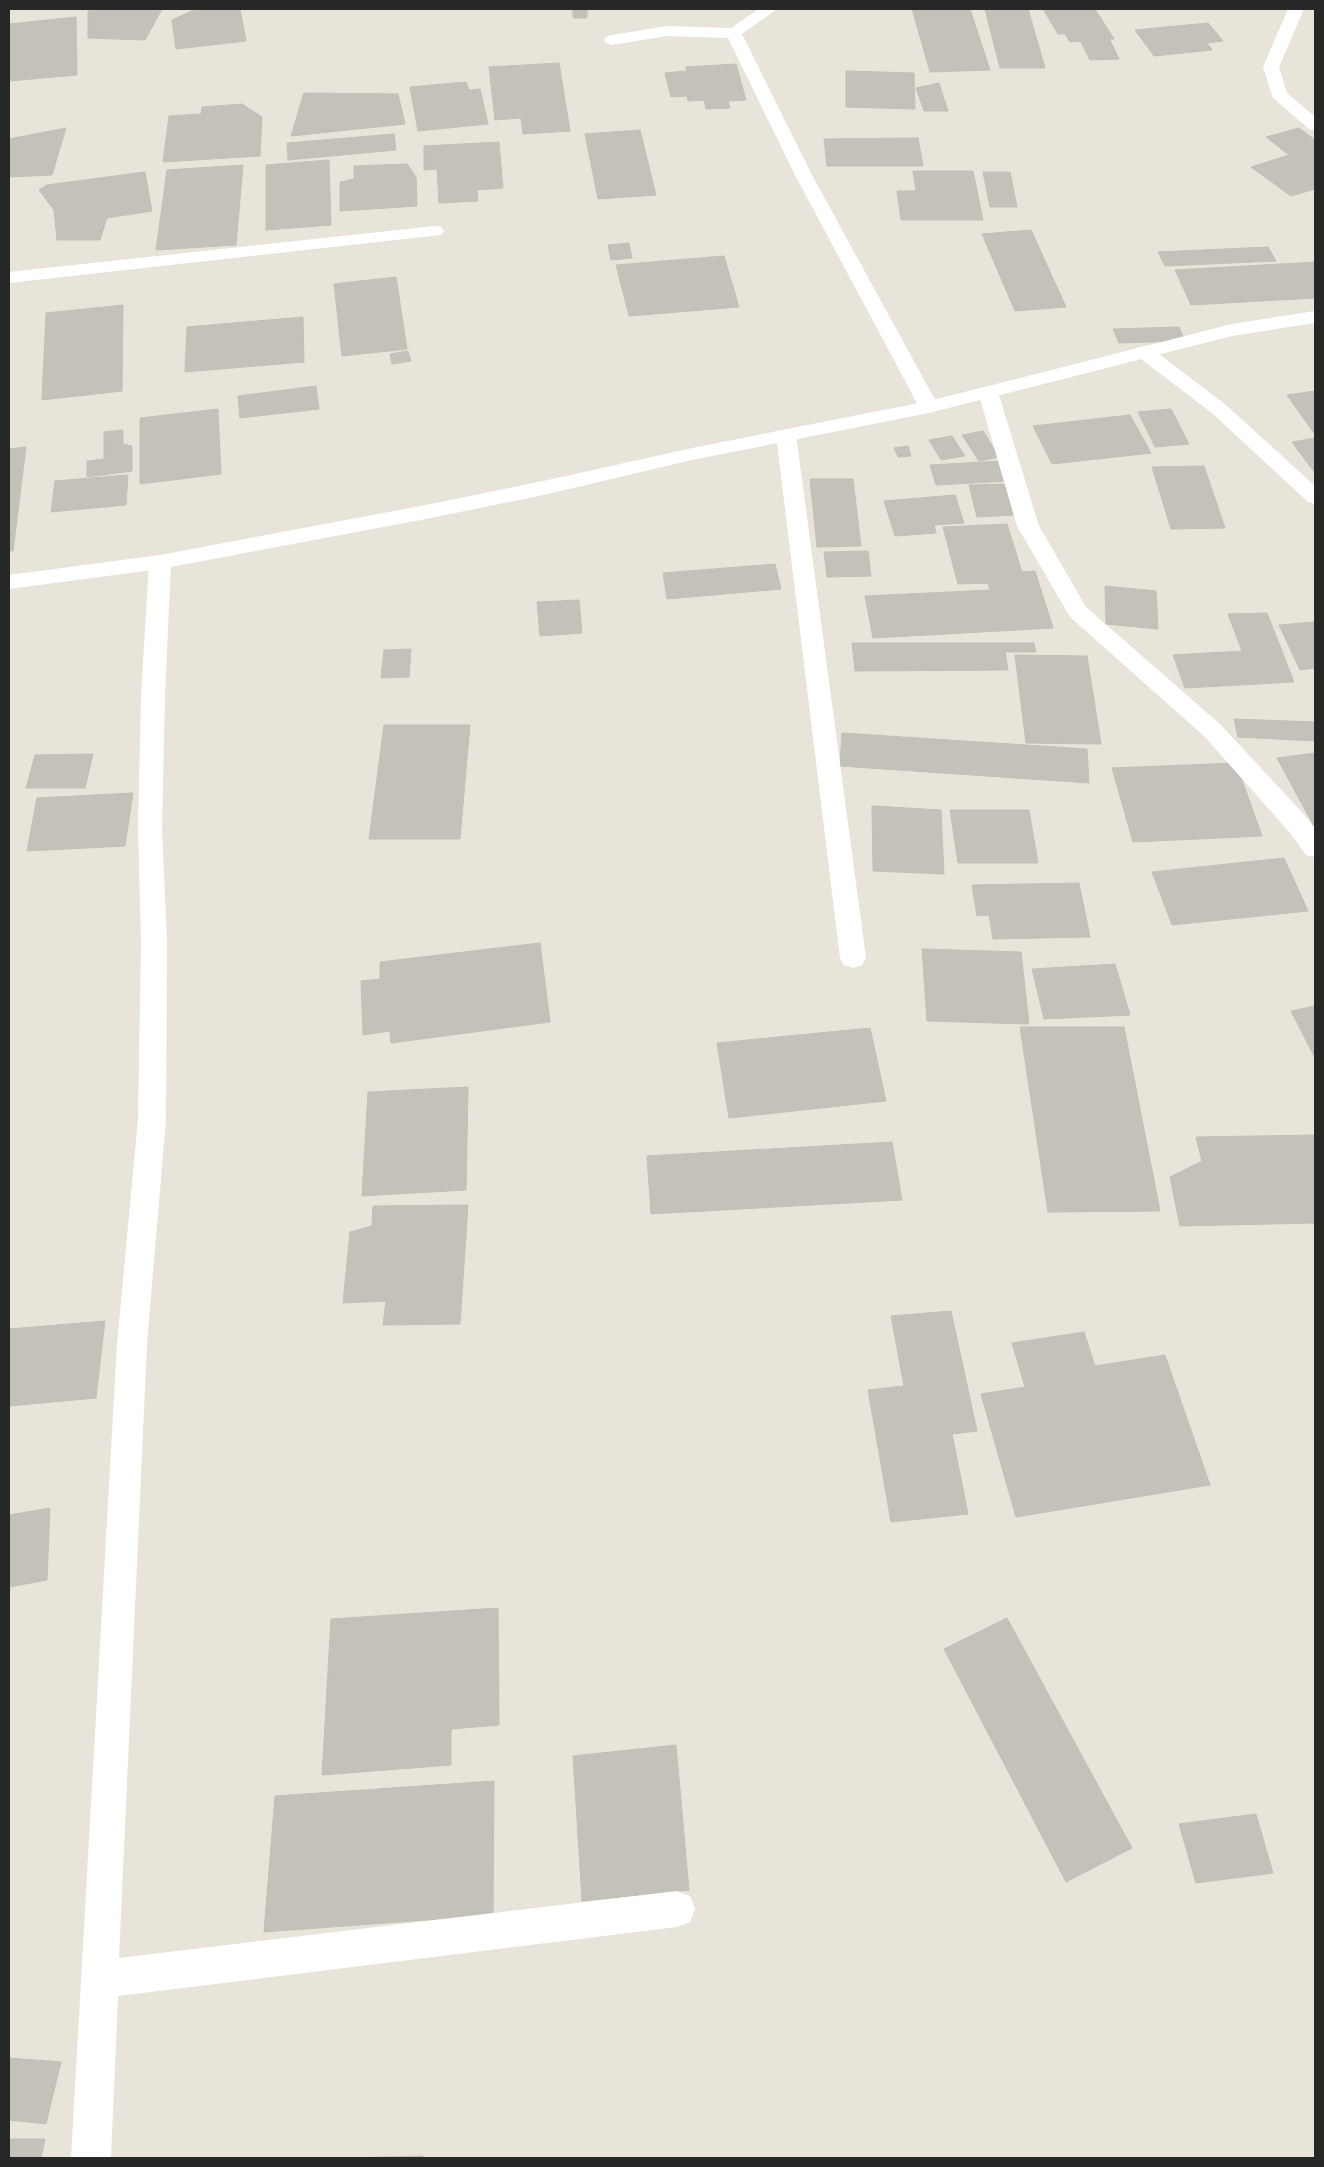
<svg xmlns="http://www.w3.org/2000/svg" width="1324" height="2167" viewBox="0 0 1324 2167" font-family="'Source Sans 3',sans-serif">
<style>
.building{fill:#c3c1b9;stroke:#c3c0b3}
.lines{fill:none;stroke-linecap:round;stroke-linejoin:round}
.street{fill:#fff;fill-rule:evenodd}
.secondary{fill:#fff;fill-rule:evenodd}
</style>
<rect width="100%" height="100%" fill="#e8e4d9"/>
<path class="building" d="M112 9H162L145 40 88 38V11Z
M212 9H240L246 41 176 49 172 20 192 11Z
M573 9H587V18H573Z
M912 9H970L990 70 930 72Z
M985 9H1028L1045 68H1000Z
M1043 9H1095L1114 39 1070 42 1065 34H1058Z
M76 17 77 75 9 81V24Z
M1208 23 1223 41 1207 43 1212 50 1154 56 1135 30Z
M1110 40 1119 59 1090 60 1081 42Z
M559 63 570 131 523 134 521 118 495 120 489 67Z
M736 64 746 100 728 101 730 108 706 109 704 100 688 101 687 96 671 97 665 73 687 71 686 67Z
M846 71 914 73 915 109 846 107Z
M466 82 469 90 480 89 488 124 418 131 410 87Z
M939 83 948 111H924L916 88Z
M304 93 398 94 405 124 291 136Z
M242 104 262 117 260 156 163 162 169 116 201 114 202 107Z
M66 128 52 175 9 177V139Z
M1299 128 1315 140V189L1291 196 1251 167 1289 155 1266 137Z
M640 130 656 195 598 199 585 134Z
M394 134 396 150 288 160 287 143Z
M918 138 923 166H827L824 139Z
M499 142 503 188 477 190 478 201 439 203 437 169 424 170V146Z
M329 160 331 225 266 230V165Z
M407 164 416 177 417 206 340 211V182L354 179V166Z
M243 165 236 245 156 250 167 170Z
M913 171H973L983 220H901L897 191H916Z
M145 172 152 211 107 218 100 240H57L54 210 39 190 47 185Z
M983 172H1010L1017 207H990Z
M1031 230 1066 307 1015 311 982 234Z
M629 243 632 258 611 260 608 245Z
M1268 247 1276 261 1165 266 1158 252Z
M724 256 739 307 629 316 616 265Z
M1315 262V298L1191 305 1175 270Z
M396 277 407 349 342 356 334 284Z
M123 305 122 391 42 400 46 313Z
M303 317 304 362 185 372 187 327Z
M1179 327 1185 341 1119 343 1113 329Z
M408 351 411 361 392 364 390 354Z
M316 386 319 409 240 418 238 396Z
M1315 391V432L1314 433 1287 395Z
M218 409 221 474 140 484V418Z
M1171 409 1189 444 1155 447 1138 412Z
M1130 415 1151 453 1052 464 1033 426Z
M123 430V444L132 446V471L87 477V461L104 459V432Z
M983 431 999 457 979 461 962 435Z
M952 436 965 456 941 460 929 440Z
M1315 438V473L1292 442Z
M908 446 911 456 898 457 894 448Z
M26 447 13 551H9V449Z
M1001 461 1007 481 936 485 930 465Z
M1204 466 1225 528 1171 529 1152 467Z
M128 475 126 505 51 512 55 481Z
M810 479H853L861 546 817 547Z
M1006 484 1014 515 977 517 969 485Z
M955 495 964 523 934 525 936 533 895 536 884 501Z
M1007 524 1022 572 1035 571 1053 628 873 638 865 596 990 590 988 583 958 584 943 527Z
M868 551 871 576 827 577 824 552Z
M775 564 781 589 667 599 663 573Z
M1105 586 1156 591 1158 629 1106 624Z
M579 600 582 633 540 636 537 602Z
M1267 613 1294 682 1185 688 1173 655 1242 651 1228 614Z
M1315 622V668L1300 670 1279 625Z
M852 643H1034L1036 652H1005L1008 670 855 671Z
M411 649 409 677 381 678 384 650Z
M1015 655 1087 656 1101 744 1026 743Z
M1234 719 1315 722V741L1238 737Z
M384 725H470L460 839H369Z
M842 733 1087 749 1089 783 840 766Z
M1315 753V828L1277 758Z
M93 754 85 788H26L35 755Z
M1236 763 1262 836 1133 842 1112 768Z
M133 793 125 846 27 851 37 798Z
M872 806 941 810 944 874 873 871Z
M950 810H1029L1038 863H958Z
M1284 858 1308 911 1172 925 1152 872Z
M1079 883 1090 937 993 939 989 915 977 916 972 885Z
M540 943 550 1022 391 1043 390 1031 363 1035 361 981 380 979V962Z
M922 949 1021 952 1029 1024 927 1021Z
M1115 964 1130 1015 1044 1019 1032 969Z
M1315 1006V1058L1291 1011Z
M1020 1027H1124L1160 1211 1048 1212Z
M870 1028 886 1101 729 1118 717 1043Z
M468 1087 466 1190 362 1196 368 1092Z
M1315 1135V1223L1180 1226 1170 1177 1202 1161 1196 1137Z
M892 1142 902 1200 651 1214 647 1156Z
M468 1205 460 1324 383 1325 386 1301 343 1303 350 1232 372 1226 373 1206Z
M951 1311 977 1431 952 1434 968 1514 891 1522 868 1390 904 1386 891 1316Z
M105 1321 96 1398 9 1406V1329Z
M1084 1332 1095 1366 1165 1355 1210 1485 1016 1517 981 1394 1025 1387 1012 1343Z
M50 1508 47 1580 9 1587V1515Z
M498 1608 499 1725 451 1729V1765L322 1775 331 1619Z
M1007 1618 1132 1848 1066 1882 944 1649Z
M676 1745 689 1890 582 1901 573 1756Z
M494 1781 493 1915 264 1932 275 1796Z
M1256 1814 1273 1873 1196 1883 1179 1824Z
M9 2058 61 2062 46 2124 9 2120Z
M9 2139H45L41 2158H9Z
M423 2156V2158H343Z"/>
<g class="lines">
<path class="street" d="M759 9H777L742 34 812 175 939 407 936 411 929 413 922 411 919 407 795 175 728 38 667 36 612 45 606 43 604 40 606 37 612 35 667 26 731 28Z
M1288 9H1304L1279 67 1287 93 1315 117V130L1309 129 1273 98 1263 67Z
M435 226 441 227 444 231 441 235 9 283V272Z
M1144 346 1151 348 1226 405 1315 486V504L1308 502 1212 413 1137 356 1134 352 1137 348Z
M988 386 995 388 998 392 1039 526 1086 607 1221 725 1309 820 1315 829V857L1306 855 1291 834 1205 737 1070 617 1017 526 978 392 981 388Z
M786 429 793 431 796 435 866 958 862 965 853 968 844 965 840 958 776 435 779 431Z
M160 555 168 557 171 562 165 696 162 829 167 942 166 1119 147 1344 119 1958 677 1891 690 1896 695 1909 690 1922 677 1927 118 1996 111 2158H71L117 1344 138 1119 141 942 138 829 141 696 149 562 152 557Z"/>
<path class="secondary" d="M1315 311V323L1232 336 929 413 692 460 548 494 426 519 160 569 9 589V575L160 555 426 505 548 480 692 448 929 401 1232 324Z"/>
</g>
<rect width="1324" height="2167" fill="none" stroke="#272727" stroke-width="20"/>
</svg>
